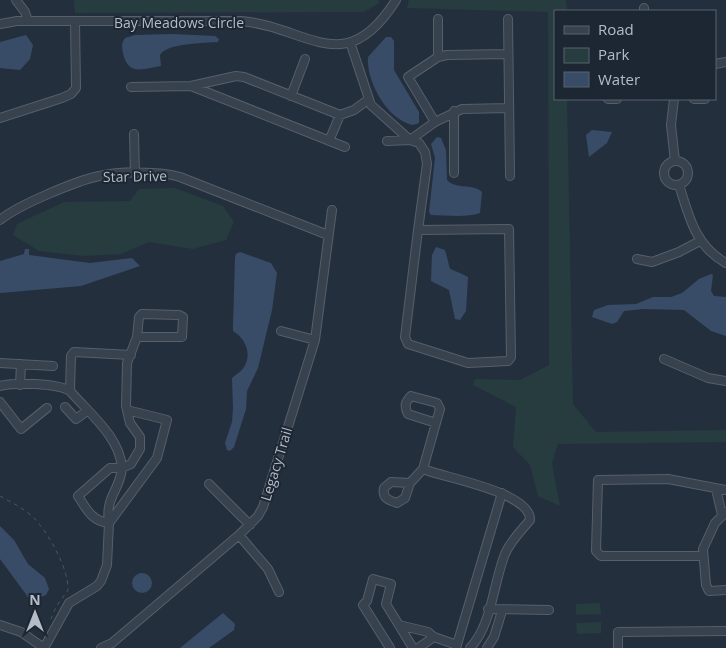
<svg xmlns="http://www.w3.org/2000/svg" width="726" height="648" viewBox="0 0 726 648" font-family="'Open Sans',sans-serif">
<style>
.green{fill:#263c3f}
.water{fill:#394c67}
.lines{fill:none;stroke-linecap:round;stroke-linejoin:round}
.minor-casing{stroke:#565f6c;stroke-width:10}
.path{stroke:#44595c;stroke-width:1;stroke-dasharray:4 4;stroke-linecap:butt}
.minor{stroke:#38414e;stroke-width:8}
.labels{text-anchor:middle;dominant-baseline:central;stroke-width:4;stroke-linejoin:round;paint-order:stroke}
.street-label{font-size:14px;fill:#b4bcc9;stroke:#1d2633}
</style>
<rect width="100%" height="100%" fill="#242f3e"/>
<path class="green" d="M74 0H379V3L364 12 75 13Z
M409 0H566L567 11H555V99H567L573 404 596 432 726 430V442L558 444 552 463 560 506 538 496 530 465 513 447 516 407 473 385 475 379 520 380 549 365 548 12 407 8Z
M175 188 223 206 234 222 226 240 193 249 149 242 121 254 84 256 39 251 13 235 17 224 64 202 130 201 139 189Z
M600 603 601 614 576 615V604Z
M601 622V633L577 634 576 623Z"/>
<path class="water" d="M173 34 215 36 219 39 218 42C206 43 166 43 160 55L161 66C142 69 128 76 123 53 122 47 121 44 125 38L135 35Z
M26 35 33 45 30 59 20 70 0 68V42Z
M386 37H391L394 41V70L419 112V123L413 125C387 120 366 81 368 57Z
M592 130 612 132 607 143 589 157 586 135Z
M437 137 441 138 446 150 447 180C456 190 473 183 482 192L480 213C466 218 446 215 431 215L429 212 435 158 431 144Z
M436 247 445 250C453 277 444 264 468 277L466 311 460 320 455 319 449 290 431 281 432 255Z
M25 249H29V255L90 263 132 258 140 266 81 286 0 293V261L24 254Z
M240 252 271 263 277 273 272 310 258 368 247 391 246 409 234 447 230 451 227 450 225 443 232 422 233 408 232 378C235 375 239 373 242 370 253 356 247 340 233 331V326L235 258 236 254Z
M711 274 713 275 711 291 714 296 726 297V336L711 331 684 310 643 309 624 311 617 322 612 324 592 317 594 310 608 305 636 304 653 297H671L682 293 699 279Z
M0 526 14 540 28 564 45 578 49 589 46 595 38 598 28 597 0 559Z
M132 583a10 10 0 1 1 20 0a10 10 0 1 1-20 0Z
M223 613 235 624 234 630 209 648H180Z"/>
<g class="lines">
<g class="minor-casing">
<path id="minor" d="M16 0 25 12 28 21
M644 8V11
M508 19 510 176
M0 24 17 21H241C308 27 345 81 396 0
M350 42 371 105 410 140 419 143 425 152 427 164 418 230
M438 57V19
M715 64 726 62
M191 86 345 147
M131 87 191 86 236 76 244 77 340 115 354 110 369 99
M291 96 305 59
M608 99H617
M674 99 671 125 675 161
M694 99H705
M454 111V173
M0 118 62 98 71 94 76 88 75 21
M435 122 408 77 438 57 447 55 508 54
M134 134 135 174
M329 141 340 115
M387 141 410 140 435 122 462 109 509 108
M664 173a12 12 0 1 1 24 0a12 12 0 1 1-24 0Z
M679 185C689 216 695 246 726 263
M0 220C18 205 76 181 99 176 119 171 160 171 180 177L328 235
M509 229 511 357 508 361 468 363 408 344 405 337 418 230Z
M637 259 652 262 679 252 700 241
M142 314 179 315 183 317 182 337H137L139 317Z
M281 331 315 340
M664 359 708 378 726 381
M0 363 53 366
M20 385 21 364
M0 386C14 382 57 383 70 391 89 413 120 437 122 468H110L78 496C87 510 92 521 109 523 105 496 120 491 122 468L131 464 140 449V437L130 423 126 406 127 363 137 337
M70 391 71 356 74 352 131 355
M411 396 437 403 440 409 436 423 408 414C404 406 405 402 411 396Z
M0 402 21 429 47 408
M65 407 76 419 87 411
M423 469C445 478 531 492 530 520 521 531 511 540 505 554 493 584 492 625 470 648
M391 482 410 483 405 498 397 503C388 500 382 498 384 488Z
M410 483 423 469 436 423
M209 484 250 525
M716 489 722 515
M726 512 715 523 703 549 706 585 709 591 726 590
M239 535 268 569 279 592
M702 556H601L596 551 598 480 668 479 726 490
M488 609 549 610
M0 625 21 632 44 648
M399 625 428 632 434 637
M44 648 69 603 97 586 101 581 107 565 109 523 157 458 167 420 127 410
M101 648 112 643 239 535 258 516 263 507 315 340 332 210
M390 648 363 605 367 601 373 579 391 584 386 604 413 648
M418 648 434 637 457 645
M456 648 502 493
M487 648 494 637 502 611
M618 648V632L726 631"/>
</g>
<path class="path" d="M0 496C11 502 23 508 33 517 48 532 69 569 68 590L56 607 51 619"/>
<use href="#minor" class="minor"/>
</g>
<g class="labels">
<g class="street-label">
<text x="179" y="22">Bay Meadows Circle</text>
<text transform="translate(135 176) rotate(-1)">Star Drive</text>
<text transform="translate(276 464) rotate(-73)">Legacy Trail</text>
</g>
</g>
<rect x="554" y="10" width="162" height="90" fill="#1d2633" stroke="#59626f"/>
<rect x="564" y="26" width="25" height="8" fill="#38414e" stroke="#59626f"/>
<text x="598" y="35" font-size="15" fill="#b4bcc9">Road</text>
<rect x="564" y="48" width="25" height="15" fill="#263c3f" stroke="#59626f"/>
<text x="598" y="60" font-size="15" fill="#b4bcc9">Park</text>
<rect x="564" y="72" width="25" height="15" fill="#394c67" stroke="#59626f"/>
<text x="598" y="85" font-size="15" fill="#b4bcc9">Water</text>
<g transform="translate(35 613)" stroke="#1d2633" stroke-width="4" paint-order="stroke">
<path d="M0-4L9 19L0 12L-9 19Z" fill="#b4bcc9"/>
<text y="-8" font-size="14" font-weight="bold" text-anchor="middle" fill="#b4bcc9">N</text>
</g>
</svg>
